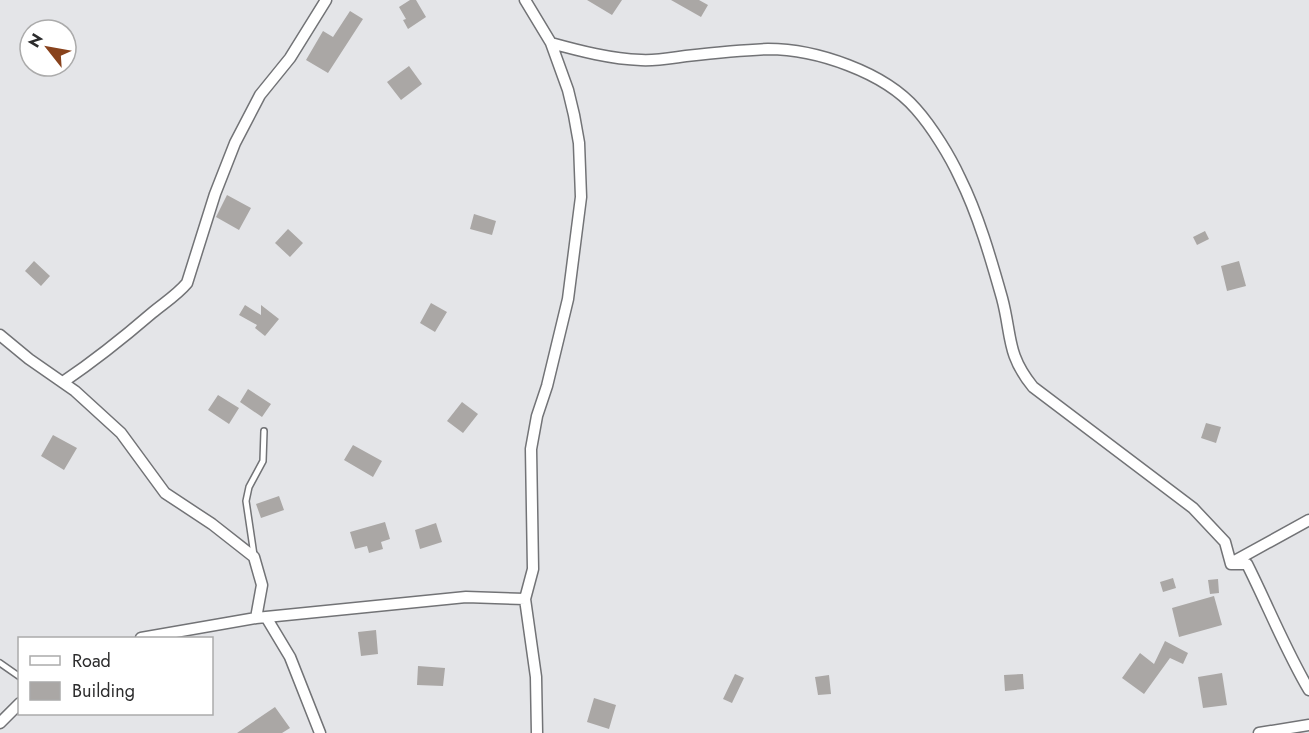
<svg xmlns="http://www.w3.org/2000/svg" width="1309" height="733" viewBox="0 0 1309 733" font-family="Jost,sans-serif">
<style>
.building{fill:#aaa7a5}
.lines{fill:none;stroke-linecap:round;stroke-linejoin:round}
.service-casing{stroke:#727376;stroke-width:8}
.minor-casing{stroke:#727376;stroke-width:13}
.service{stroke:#fff;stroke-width:5}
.minor{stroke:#fff;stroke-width:10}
</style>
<rect width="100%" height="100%" fill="#e4e5e8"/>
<path class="building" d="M410 0H416L426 17 408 29 403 20 406 19 399 7Z
M587 0H622L612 15Z
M671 0H699L708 5 701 17Z
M350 11 363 19 328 73 306 60 323 31 333 37Z
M409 66 422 84 401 100 387 82Z
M227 195 251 208 239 230 216 217Z
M474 214 496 221 492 235 470 229Z
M288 229 303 243 290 257 275 243Z
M1205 231 1209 239 1197 245 1193 237Z
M34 261 50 276 41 286 25 271Z
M1239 261 1246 286 1227 291 1221 266Z
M431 303 447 312 435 332 420 323Z
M245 305 261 315V305L279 319 265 336 255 328 257 325 239 315Z
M248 389 271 404 262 417 240 402Z
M218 395 239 408 229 424 208 410Z
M462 402 478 414 463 433 447 421Z
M1206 423 1221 427 1216 443 1201 438Z
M53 435 77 448 64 470 41 456Z
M353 445 382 461 373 477 344 460Z
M279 496 284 510 261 518 256 504Z
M385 522 390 539 381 542 383 549 369 553 367 546 355 549 350 532Z
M436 523 442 542 420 549 415 530Z
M1173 578 1176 588 1163 592 1160 582Z
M1218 579 1219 593 1210 594 1208 580Z
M1214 596 1222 625 1179 637 1172 608Z
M376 630 378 654 361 656 358 632Z
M1165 641 1188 653 1183 664 1170 658 1144 694 1122 678 1140 653 1154 664Z
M418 666 445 668 443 686 417 685Z
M1222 673 1227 705 1203 708 1198 677Z
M735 674 744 678 732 703 723 699Z
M1023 674 1024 689 1005 691 1004 675Z
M829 675 831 694 818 695 815 677Z
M594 698 616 705 609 729 587 722Z
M275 707 290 728 282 733H237Z"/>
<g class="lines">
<g class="service-casing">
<path id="service" d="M254 555 246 501 249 487 263 461 264 431
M0 663 20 677"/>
</g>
<g class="minor-casing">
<path id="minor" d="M525 0 551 43 568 90 574 115 579 143 581 197 568 299 547 386 537 416 531 449 533 569 525 599 536 677 537 733
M551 43C580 51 611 59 641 60 655 61 671 58 686 56 713 53 741 50 768 49 816 49 884 72 916 109 932 127 950 156 960 178 978 214 991 259 1002 298 1012 335 1006 354 1033 387L1193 508 1225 542 1231 564H1247C1268 606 1285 649 1309 690
M0 335 29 359 75 391 121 433 165 493 212 524 254 557 262 585 256 618
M63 382C94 361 123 338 152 313 164 303 177 295 187 283L215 194 235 143 260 95 290 58 326 0
M1231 563 1309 520
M266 617 290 657 320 733
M141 638 256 618 466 597 525 599
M0 723 20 703
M1259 733 1309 725"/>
</g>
<use href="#service" class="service"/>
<use href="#minor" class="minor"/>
</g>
<rect x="18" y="637" width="195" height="78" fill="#ffffff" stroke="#ababab" stroke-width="1.5"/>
<rect x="30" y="656" width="30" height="9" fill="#ffffff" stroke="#ababab" stroke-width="1.5"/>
<text x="72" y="667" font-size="18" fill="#2c2c2d">Road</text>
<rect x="30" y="682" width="30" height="18" fill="#aaa7a5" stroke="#ababab" stroke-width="1.5"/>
<text x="72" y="697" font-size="18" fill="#2c2c2d">Building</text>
<g transform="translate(48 48) rotate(301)"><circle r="28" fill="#ffffff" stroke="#ababab" stroke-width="1.5"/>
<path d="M0-4.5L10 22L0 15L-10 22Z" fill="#88421c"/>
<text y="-9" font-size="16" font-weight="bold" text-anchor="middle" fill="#2c2c2d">N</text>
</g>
</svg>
